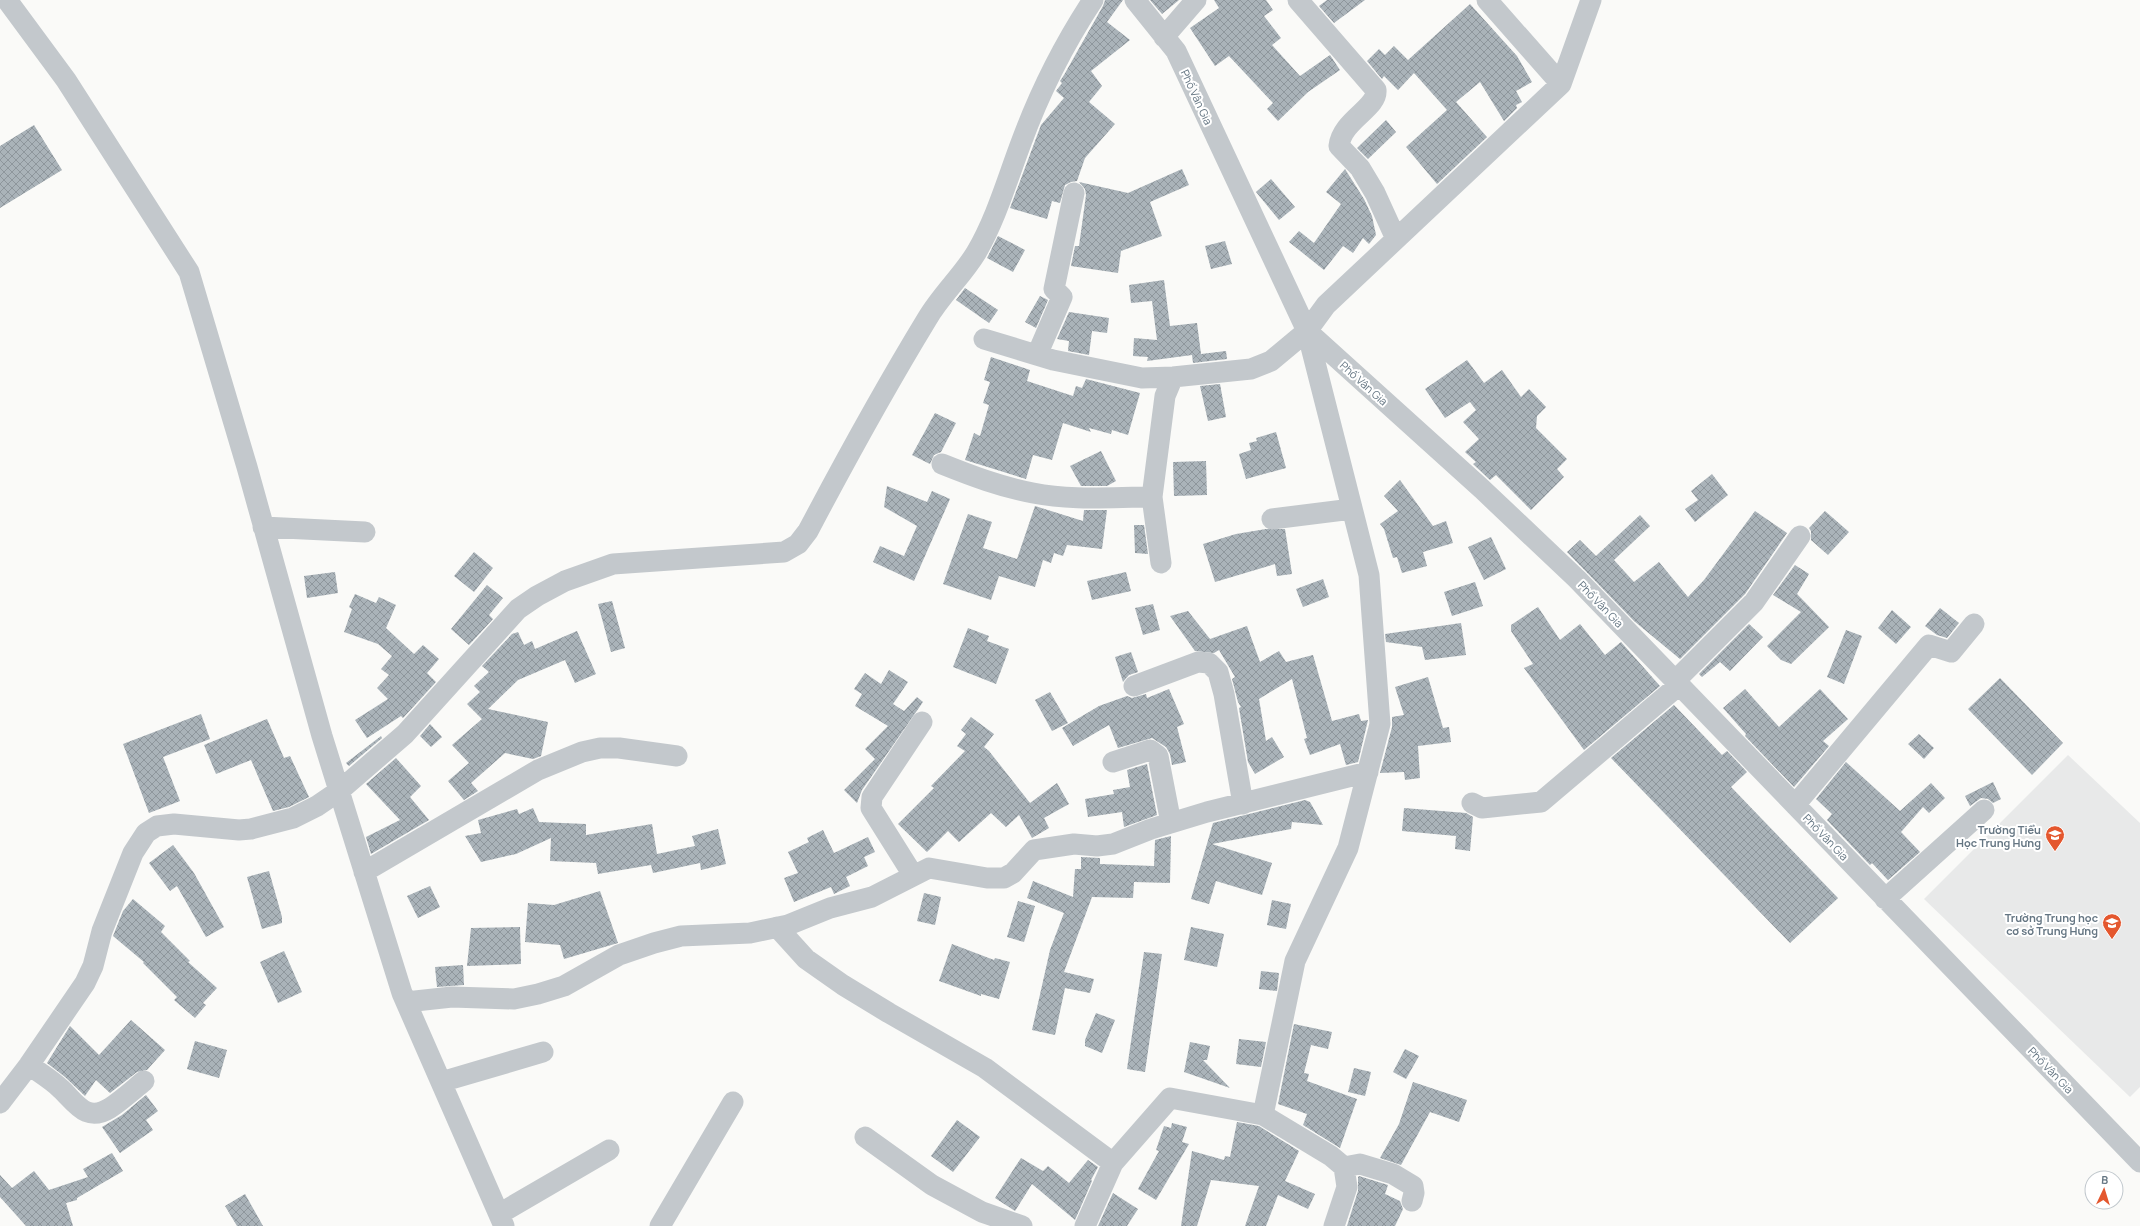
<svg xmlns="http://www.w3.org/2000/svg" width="2140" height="1226" viewBox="0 0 2140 1226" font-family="Manrope,sans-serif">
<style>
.built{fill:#e8e9e9}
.building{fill:url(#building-cross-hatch)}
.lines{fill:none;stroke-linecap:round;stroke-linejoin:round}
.minor{stroke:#c3c8cc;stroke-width:21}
.labels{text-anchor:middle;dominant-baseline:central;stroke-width:4;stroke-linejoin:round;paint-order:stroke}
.street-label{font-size:11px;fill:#657683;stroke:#fff}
.poi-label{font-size:11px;font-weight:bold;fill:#657683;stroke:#fff;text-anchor:end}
</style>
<defs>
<pattern id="building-cross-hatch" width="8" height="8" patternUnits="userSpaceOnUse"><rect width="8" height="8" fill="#aab3b9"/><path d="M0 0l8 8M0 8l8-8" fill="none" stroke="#8e969c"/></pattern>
</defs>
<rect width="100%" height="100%" fill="#fafaf8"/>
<path class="built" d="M2068 755 2140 823V1087L2130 1097 1924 899Z"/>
<path class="building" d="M1105 0H1123L1107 22 1130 40 1091 71 1102 86 1089 102 1115 124 1085 158 1077 181 1071 182 1065 185 1060 203 1052 201 1047 219 1010 208 1041 125 1064 98 1056 91 1062 83 1060 81 1064 75 1103 6Z
M1150 0H1179L1162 14Z
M1214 0H1266L1273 10 1264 16 1281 38 1272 45 1300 76 1330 55 1340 70 1308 92 1278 121 1267 109 1273 103 1229 56 1215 66 1190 28 1219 8Z
M1327 0H1365L1334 23 1319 6Z
M1470 4 1517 56 1532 82 1516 91 1522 102 1516 105 1517 108 1504 121 1480 82 1456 102 1487 137 1437 184 1406 147 1447 110 1414 73 1398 90 1384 76 1382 79 1367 61 1379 49 1385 55 1394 46 1408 60Z
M1386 120 1396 132 1368 159 1357 148Z
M34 125 62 170 0 208V146Z
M1182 169 1189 185 1150 202 1162 236 1121 251 1118 273 1071 266 1075 246H1079L1086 195 1085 189 1079 182 1128 193Z
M1345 169 1364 199 1372 216 1376 235 1369 244 1363 238 1353 253 1343 246 1324 270 1289 242 1299 231 1314 243 1341 204 1326 192Z
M1271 179 1295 207 1279 220 1256 192Z
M998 236 1025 250 1013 272 987 258Z
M1225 241 1232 264 1211 269 1205 246Z
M1164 280 1170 326 1197 323 1201 354 1226 351 1227 359 1193 363 1192 355 1147 361 1148 357 1133 356 1134 338 1157 340 1152 301 1131 303 1129 285Z
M965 288 998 310 989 323 956 300Z
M1040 296 1048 300 1036 328 1025 322Z
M1069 312 1109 318 1107 333 1092 331 1089 355 1068 351 1069 341 1057 339Z
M991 357 1030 370 1027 381 1073 396 1076 386 1082 388 1086 379 1140 393 1128 435 1112 430 1111 434 1089 428 1091 432 1063 423 1052 460 1033 455 1026 479 965 460 974 433 980 436 989 405 983 403 990 382 984 380Z
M1467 360 1484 383 1502 370 1521 397 1529 389 1546 407 1537 416 1536 428 1567 459 1557 469 1564 477 1531 510 1496 475 1490 480 1473 464 1476 462 1465 452 1479 439 1463 422 1476 410 1470 402 1445 418 1425 389Z
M1220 384 1226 417 1208 421 1200 386Z
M935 413 956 423 941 452 934 455 930 464 912 455Z
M1276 432 1286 468 1246 479 1239 454 1251 450 1249 443 1257 441 1256 438Z
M1101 451 1116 481 1107 486H1081L1070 466Z
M1206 461 1207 495 1174 496 1173 462Z
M1712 474 1728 495 1695 522 1685 509 1698 500 1691 491Z
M1400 480 1433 526 1446 521 1453 543 1423 552 1427 566 1402 573 1397 557 1393 558 1384 529 1380 524 1398 511 1384 496Z
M887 486 927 502 932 491 950 499 914 581 873 562 880 546 904 556 917 526 884 507Z
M1035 506 1083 521 1084 510H1107L1102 549 1067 545 1063 556 1054 553 1051 563 1043 560 1035 587 999 576 991 600 943 584 968 514 992 522 983 548 1017 559Z
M1755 511 1787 533 1745 594 1680 659 1634 621 1567 552 1580 540 1596 556 1640 515 1650 526 1614 560 1634 582 1659 562 1688 597 1704 580Z
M1825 511 1849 532 1828 555 1811 540V531L1809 528Z
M1134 525H1144L1148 554 1135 553Z
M1266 529H1285L1292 574 1277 576 1275 564 1215 582 1203 544 1236 534Z
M1491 537 1506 569 1484 580 1468 547Z
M474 552 493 568 474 592 454 576Z
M1795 565 1809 574 1797 594 1829 627 1791 664 1781 660 1767 646 1801 612 1773 595Z
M335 572 338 593 307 598 304 576Z
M1126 572 1131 591 1092 600 1087 581Z
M1323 579 1329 597 1303 607 1296 589Z
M1475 582 1483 606 1452 616 1444 592Z
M487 585 503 598 489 615 493 619 469 645 451 629Z
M355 594 376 603 379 597 396 605 386 628 414 654 423 645 439 659 427 673 436 682 403 718 401 716 367 738 355 720 388 699 377 688 389 675 381 669 392 656 378 644 344 632 352 609 349 607Z
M612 601 625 648 611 652 598 604Z
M1153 604 1160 630 1143 635 1135 608Z
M1538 607 1560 640 1580 624 1605 655 1621 642 1660 686 1584 750 1524 668 1533 664 1511 631V625Z
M1940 608 1959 623 1947 638 1937 635 1925 626Z
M1892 610 1911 627 1896 644 1878 628Z
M1188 611 1210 639 1247 626 1260 662 1279 651 1286 662 1313 655 1332 721 1359 714 1361 721 1368 720 1358 762 1346 765 1340 744 1310 755 1304 739 1307 738 1292 679 1259 699 1266 741 1272 737 1284 757 1255 774 1248 762 1239 708 1241 707 1238 702 1232 679 1235 677 1219 650 1214 653 1195 651 1170 616Z
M1461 623 1466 655 1425 660 1422 647 1386 642 1385 634Z
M1749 624 1763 637 1730 671 1720 662 1702 677 1699 674Z
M968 628 989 636 987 641 1009 649 996 684 953 667Z
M1846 630 1862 636 1844 684 1827 677Z
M577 631 596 674 575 683 565 660 518 680 488 709 548 722 541 756 533 759 505 753 471 783 478 791 464 800 448 781 469 763 452 745 482 719 467 704 480 692 474 686 489 672 482 666 512 634 518 632 524 645 532 641 535 649Z
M1131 652 1138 672 1129 675 1123 682 1115 657Z
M889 670 908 682 893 704 904 711 917 697 923 702 862 790 857 803 844 790 875 759 865 749 888 726 855 706 862 694 854 689 865 673 881 684Z
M1428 677 1443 728 1449 727 1451 742 1418 746 1420 778 1405 780 1404 772 1380 773 1392 727V717L1404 715 1395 687Z
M2000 678 2063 743 2032 775 1968 709Z
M1169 689 1184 724 1177 727 1186 762 1172 765 1170 754 1166 747 1152 738 1118 748 1109 725 1073 746 1062 728 1099 706 1127 696 1132 698 1146 694 1147 698Z
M1745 689 1779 727 1820 689 1848 719 1823 741 1829 746 1794 787 1745 736 1746 734 1723 708Z
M1050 692 1068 723 1052 731 1035 700Z
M1674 705 1722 755 1727 751 1747 772 1731 787 1838 898 1790 943 1611 758Z
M201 714 210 739 163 757 180 801 149 813 123 744Z
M971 717 994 734 984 747 989 751 1030 803 1057 783 1069 804 1044 818 1049 828 1032 838 1019 815 1006 827 991 813 959 842 948 831 927 852 898 824 934 788 931 786 965 751 957 746 966 734 961 730Z
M267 719 284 758 290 756 309 797 289 807 273 811 251 760 216 774 204 745Z
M430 724 442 737 431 747 420 736Z
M1919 734 1934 748 1924 759 1908 744Z
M381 736 382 738 349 766 346 763Z
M396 758 421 786 410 797 429 820 371 854 366 837 400 820 366 784Z
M1846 762 1900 811 1931 783 1945 798 1929 813 1923 807 1901 832 1920 852 1888 880 1872 863 1870 865 1827 820 1832 814 1816 799Z
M1147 764 1157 815 1124 827 1122 812 1088 817 1085 799 1114 794 1113 790 1130 787 1127 770Z
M1993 782 2001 799 1993 803 1988 799 1981 798 1970 806 1965 796Z
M1305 800 1310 802 1323 825 1292 822 1291 829 1212 844 1272 863 1262 895 1216 881 1209 904 1191 899 1213 823Z
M533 808 539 822 586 824V835L652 824 657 854 695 846 692 836 718 829 726 864 701 870 700 863 653 873 651 865 598 874 596 863 550 861 551 838 516 854 481 862 465 836 481 833 478 820 517 809 519 814Z
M1404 808 1466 813 1473 817 1470 851 1455 849 1456 836 1402 831Z
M823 830 834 853 868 837 875 852 864 857 868 866 846 877 850 886 834 894 831 887 794 902 784 878 798 873 788 852 809 842 807 838Z
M1171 836 1170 883 1134 882 1133 898 1092 897 1064 972 1094 979 1090 993 1065 988 1055 1035 1032 1030 1050 950 1064 913 1027 898 1033 881 1073 897 1075 869H1081V857L1100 858V864L1154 866 1155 840Z
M173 845 194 873 224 927 206 937 177 886 170 891 149 863Z
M269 871 282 917V923L262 929 247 877Z
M430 886 440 907 418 918 407 896Z
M600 891 618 943 564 959 560 945 525 942 528 903 554 905Z
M924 893 941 897 935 925 917 921Z
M133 899 165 926 161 932 190 961 188 962 217 988 203 1003 206 1005 195 1018 174 1000 177 997 143 963 144 962 113 936 123 911Z
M1272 900 1291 904 1286 929 1267 925Z
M1018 901 1035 906 1024 942 1007 937Z
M520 927 521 964 467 966 471 928Z
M1191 927 1224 934 1217 967 1184 960Z
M952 944 994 960 995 958 1010 962 999 999 981 994V996L939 981Z
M284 951 302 992 278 1003 260 962Z
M1144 952 1162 954 1145 1072 1127 1069Z
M463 965 464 985 437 987 435 967Z
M1261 971 1279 973 1277 991 1259 989Z
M1096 1013 1115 1020 1102 1053 1085 1046V1040Z
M131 1020 165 1050 147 1070 137 1072 110 1093 96 1080 85 1096 65 1077 47 1063 70 1026 99 1055Z
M1294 1024 1332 1032 1328 1049 1311 1045 1304 1073 1309 1074 1307 1081 1357 1099 1340 1148 1303 1125 1307 1114 1278 1104Z
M1239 1039 1266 1042 1261 1067 1236 1064Z
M195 1041 227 1050 219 1078 187 1069Z
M1190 1042 1210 1046 1207 1060H1203L1230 1088 1184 1072Z
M1405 1049 1419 1056 1406 1079 1393 1072Z
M1354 1068 1371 1072 1365 1096 1348 1092Z
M1413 1082 1467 1100 1459 1122 1430 1112 1401 1165 1380 1158 1399 1124Z
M146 1095 158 1111 146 1120 153 1130 120 1153 102 1127 122 1115Z
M957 1120 980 1137 953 1172 931 1156Z
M1237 1122 1259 1126 1299 1151 1285 1181 1315 1194 1308 1209 1278 1195 1266 1226H1245L1259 1186 1211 1180 1197 1226H1181L1192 1151 1224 1160 1225 1156 1230 1157Z
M1172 1123 1187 1127 1182 1142 1189 1144 1156 1200 1138 1189 1159 1151 1156 1150 1164 1126 1171 1128Z
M112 1153 123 1171 77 1198V1200L66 1203 73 1226H26L0 1197V1175L12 1188 34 1171 49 1190 88 1177 83 1169Z
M1021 1158 1043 1171 1048 1166 1069 1183 1088 1160 1098 1167 1091 1180 1092 1181 1075 1220 1032 1184 1015 1211 995 1198Z
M1359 1176 1388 1185 1385 1194 1400 1201 1403 1209 1395 1226H1347L1358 1191V1177Z
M1113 1193 1138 1209 1127 1226H1098Z
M245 1194 263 1226H237L225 1206Z"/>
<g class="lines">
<path class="minor" d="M7 0 66 80 189 272 247 467 322 736 402 993 504 1226
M1135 0 1176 51 1307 331 1482 489 1577 579 2140 1162
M1298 0 1376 90C1378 108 1342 120 1339 146L1360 168 1375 193 1396 239
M1487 0 1561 84
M1164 37 1196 0
M984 339 1053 360 1142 378 1173 377 1251 369 1271 361 1307 331 1326 305 1561 84 1591 0
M1037 355 1062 297 1054 289 1074 193
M942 464C972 476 1001 487 1033 493 1072 501 1113 497 1152 497
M1272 519 1352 509
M263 527 365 532
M1161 563 1152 497 1165 396 1173 377
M1675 681 1754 602 1800 536
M1134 686 1198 662 1209 663 1218 672 1224 694 1243 804
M1113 762 1150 750 1158 756 1171 823
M1472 803 1482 808 1541 802 1679 685
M1795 805 1929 645 1951 652 1974 624
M364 872 538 770 582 752 600 748H619L677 756
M913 875 871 808 872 797 922 722
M1885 899 1984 810
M777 927 806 959 843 985 889 1013 985 1068 1113 1163
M406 1002 452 997 514 999 538 994 564 986 619 955 654 943 681 936 750 933 788 925 830 908 872 897 929 868 987 878H1004L1013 873 1034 850 1074 844 1097 846 1113 844 1151 829 1207 812 1368 772
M29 1065C40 1073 52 1080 61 1089 76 1103 86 1123 110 1108 122 1100 133 1090 144 1081
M441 1082 543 1052
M0 1103 29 1065 85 983 93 966 102 931 133 853 146 833 157 826 174 824 239 830 251 829 293 818 317 806 339 791 405 734 518 609 537 596 565 581 613 564 784 552 798 544 808 531C846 459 885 388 927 319 941 295 962 276 976 253 996 219 1007 180 1021 143 1039 94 1064 44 1093 0
M1263 1115 1331 1156 1344 1167 1347 1187 1334 1226
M865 1137 932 1185 982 1212 1022 1226
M1344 1167 1360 1164 1393 1174 1413 1186 1414 1193 1412 1201
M499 1214 609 1150
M660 1226 733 1102
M1085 1226 1113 1163 1170 1098 1263 1115 1295 961 1348 848 1380 724 1369 575 1307 331"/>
</g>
<defs>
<g id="school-pin" transform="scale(1)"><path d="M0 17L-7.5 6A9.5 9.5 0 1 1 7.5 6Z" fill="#e4572e" stroke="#fff"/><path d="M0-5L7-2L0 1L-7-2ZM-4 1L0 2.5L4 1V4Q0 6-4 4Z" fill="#fff"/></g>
</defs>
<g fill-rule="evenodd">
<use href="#school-pin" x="2055" y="835"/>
<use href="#school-pin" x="2112" y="923"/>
</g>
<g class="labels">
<g class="street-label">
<text transform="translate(1197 97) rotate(65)">Phố Vân Gia</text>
<text transform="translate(1364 383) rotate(42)">Phố Vân Gia</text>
<text transform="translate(1601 604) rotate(46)">Phố Vân Gia</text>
<text transform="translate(1826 837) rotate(46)">Phố Vân Gia</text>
<text transform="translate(2051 1070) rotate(46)">Phố Vân Gia</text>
</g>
<g class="poi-label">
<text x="2041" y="829">Trường Tiểu<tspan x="2041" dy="13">Học Trung Hưng</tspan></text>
<text x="2098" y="917">Trường Trung học<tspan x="2098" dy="13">cơ sở Trung Hưng</tspan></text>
</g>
</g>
<g transform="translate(2104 1190) rotate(4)"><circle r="19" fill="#ffffff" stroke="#c1c8cd"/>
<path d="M0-3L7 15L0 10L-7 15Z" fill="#e4572e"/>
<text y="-6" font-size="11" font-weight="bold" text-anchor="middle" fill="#657683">B</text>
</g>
</svg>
